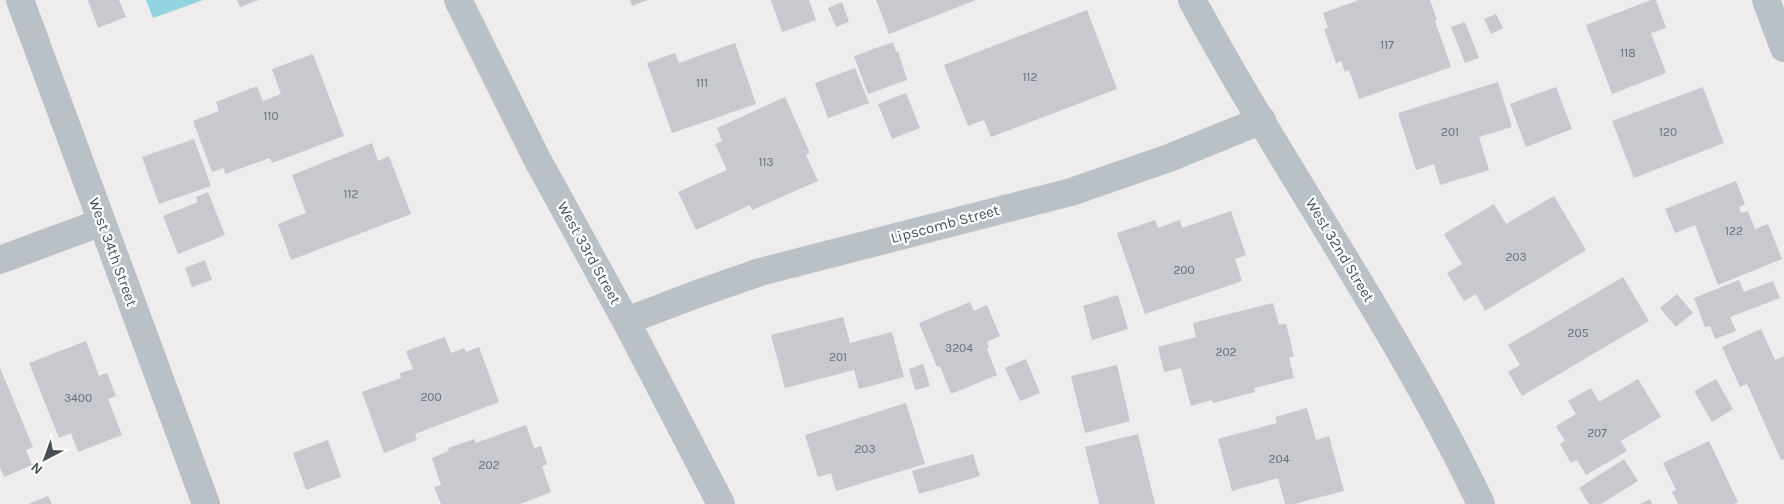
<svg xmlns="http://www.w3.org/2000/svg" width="1784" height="504" viewBox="0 0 1784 504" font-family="Karla,sans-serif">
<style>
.water{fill:#91d4df}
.building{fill:#c7c9ce}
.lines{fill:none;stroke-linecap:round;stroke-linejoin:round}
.street{stroke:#b9c1c7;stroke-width:28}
.labels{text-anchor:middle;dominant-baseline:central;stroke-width:4.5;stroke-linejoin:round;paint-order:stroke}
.number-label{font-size:12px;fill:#676e75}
.street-label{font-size:15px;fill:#475057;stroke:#fff}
</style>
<rect width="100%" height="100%" fill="#eeecec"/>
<path class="water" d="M146 0H203L153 18Z"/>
<path class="building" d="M88 0H119L126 17 98 28Z
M237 0H259L240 7Z
M630 0H648L632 6Z
M771 0H809L816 20 782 32Z
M876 0H976L889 34Z
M1359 0H1430L1437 20 1435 21 1451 67 1359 99 1349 70 1345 72 1341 61 1336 63 1324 29 1328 28 1323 13Z
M1651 0H1656L1666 28 1651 33 1666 73 1612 94 1586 25Z
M842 2 849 22 836 27 828 8Z
M1087 10 1117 89 991 137 984 120 968 126 944 65Z
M1496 14 1503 28 1491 34 1484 19Z
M1465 22 1479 58 1465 63 1451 27Z
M893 42 896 52 898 51 907 80 868 94 854 56Z
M735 43 756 104 672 133 647 63 675 53 679 63Z
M313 54 344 136 272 163 270 158 225 174 224 168 212 172 193 121 219 111 216 102 257 86 263 101 281 94 272 69Z
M855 68 869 103 828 118 815 83Z
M1498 82 1512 127 1479 137 1489 170 1440 185 1434 164 1416 170 1398 113Z
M1556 87 1572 129 1526 147 1510 104Z
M1703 87 1724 143 1634 178 1612 121Z
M906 93 920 128 892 139 878 104Z
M785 97 810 153 806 155 818 181 752 210 750 205 696 230 678 192 727 170 715 144 722 141 717 128Z
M194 139 211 186 159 204 142 157Z
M372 143 378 161 389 156 411 214 291 260 278 224 306 213 292 175Z
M1736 181 1745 204 1739 207 1741 213 1748 211 1755 229 1768 224 1782 259 1718 285 1695 225 1675 233 1665 209Z
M208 192 225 235 178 254 163 216 198 202 196 197Z
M1554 196 1586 250 1485 311 1476 294 1464 301 1447 273 1462 264 1444 234 1494 204 1506 224Z
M1231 211 1246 255 1235 259 1242 281 1145 314 1117 233 1155 220 1158 228 1180 220 1182 228Z
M205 260 212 280 192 287 185 268Z
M1623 277 1649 321 1522 396 1508 372 1520 365 1508 345Z
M1739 280 1744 292 1773 281 1780 298 1730 317 1736 331 1715 339 1710 326 1705 327 1694 298Z
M1677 294 1693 313 1676 327 1660 308Z
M1118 295 1128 329 1092 340 1083 306Z
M970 302 974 311 987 305 1000 336 987 342 989 348 987 349 997 375 951 394 940 366 937 367 919 323Z
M1273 303 1279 325 1286 324 1294 356 1289 358 1294 378 1254 388 1255 392 1213 403 1212 400 1191 406 1181 368 1164 372 1158 347 1196 337 1193 323Z
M843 317 850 343 892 332 904 377 859 389 854 370 785 388 771 335Z
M1761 329 1775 360 1784 356V459L1781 460 1747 384 1740 387 1722 347Z
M445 337 451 353 464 348 466 352 479 347 499 402 415 434 417 440 384 453 362 392 401 378 400 373 413 369 406 351Z
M86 341 99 376 107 373 116 396 108 399 122 435 78 452 71 433 59 438 29 363Z
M1026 359 1040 393 1020 401 1005 368Z
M923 364 930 386 915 390 909 369Z
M1117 365 1130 421 1085 433 1071 376Z
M0 368 33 447 26 450 32 465 4 477 0 468Z
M1638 379 1661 417 1621 441 1627 451 1586 475 1577 460 1571 463 1560 444 1565 441 1556 426 1576 414 1568 401 1591 388 1599 402Z
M1716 379 1733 409 1712 422 1694 391Z
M906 403 925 464 836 491 831 473 818 477 805 435Z
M1307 408 1316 440 1329 436 1344 491 1294 504H1285L1278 478 1232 491 1218 439 1277 423 1275 417Z
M526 425 534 448 541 446 547 464 542 466 551 492 520 504H441L434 487 441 485 432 458 449 451 448 448 474 439 476 443Z
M1138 434 1155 504H1099L1085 447Z
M328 440 341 477 306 490 293 453Z
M1709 441 1738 502 1734 504H1678L1672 492 1676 490 1663 463Z
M973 454 980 476 919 494 912 471Z
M1624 459 1638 481 1601 504H1589L1579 488Z
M48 496 52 504H28Z
M1650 499 1652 504H1640Z"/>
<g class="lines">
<path class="street" d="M20 0 206 504
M458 0 537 159 626 321 721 504
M1192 0C1284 171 1398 329 1481 504
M1766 0 1784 48
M0 260 102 222
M626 321 697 294 760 272 1071 192 1169 158 1262 120"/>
</g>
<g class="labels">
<g class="number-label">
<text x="1387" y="45">117</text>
<text x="1628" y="53">118</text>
<text x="1030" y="77">112</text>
<text x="702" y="83">111</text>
<text x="271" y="116">110</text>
<text x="1450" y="132">201</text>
<text x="1668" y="132">120</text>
<text x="766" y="162">113</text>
<text x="351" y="194">112</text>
<text x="1734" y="231">122</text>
<text x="1516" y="257">203</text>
<text x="1184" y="270">200</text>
<text x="1578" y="333">205</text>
<text x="959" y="348">3204</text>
<text x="1226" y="352">202</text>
<text x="838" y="357">201</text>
<text x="431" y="397">200</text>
<text x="78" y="398">3400</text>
<text x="1597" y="433">207</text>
<text x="865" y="449">203</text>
<text x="1279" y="459">204</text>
<text x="489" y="465">202</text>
</g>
<g class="street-label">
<text transform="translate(945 224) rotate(-15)">Lipscomb Street</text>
<text transform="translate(1340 250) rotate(59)">West 32nd Street</text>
<text transform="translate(113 252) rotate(70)">West 34th Street</text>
<text transform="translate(589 253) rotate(61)">West 33rd Street</text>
</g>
</g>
<g transform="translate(45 459) rotate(221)" stroke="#ffffff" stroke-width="4" paint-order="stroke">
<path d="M0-4L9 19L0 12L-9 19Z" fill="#475057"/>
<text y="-8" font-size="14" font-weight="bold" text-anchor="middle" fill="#475057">N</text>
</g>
</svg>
